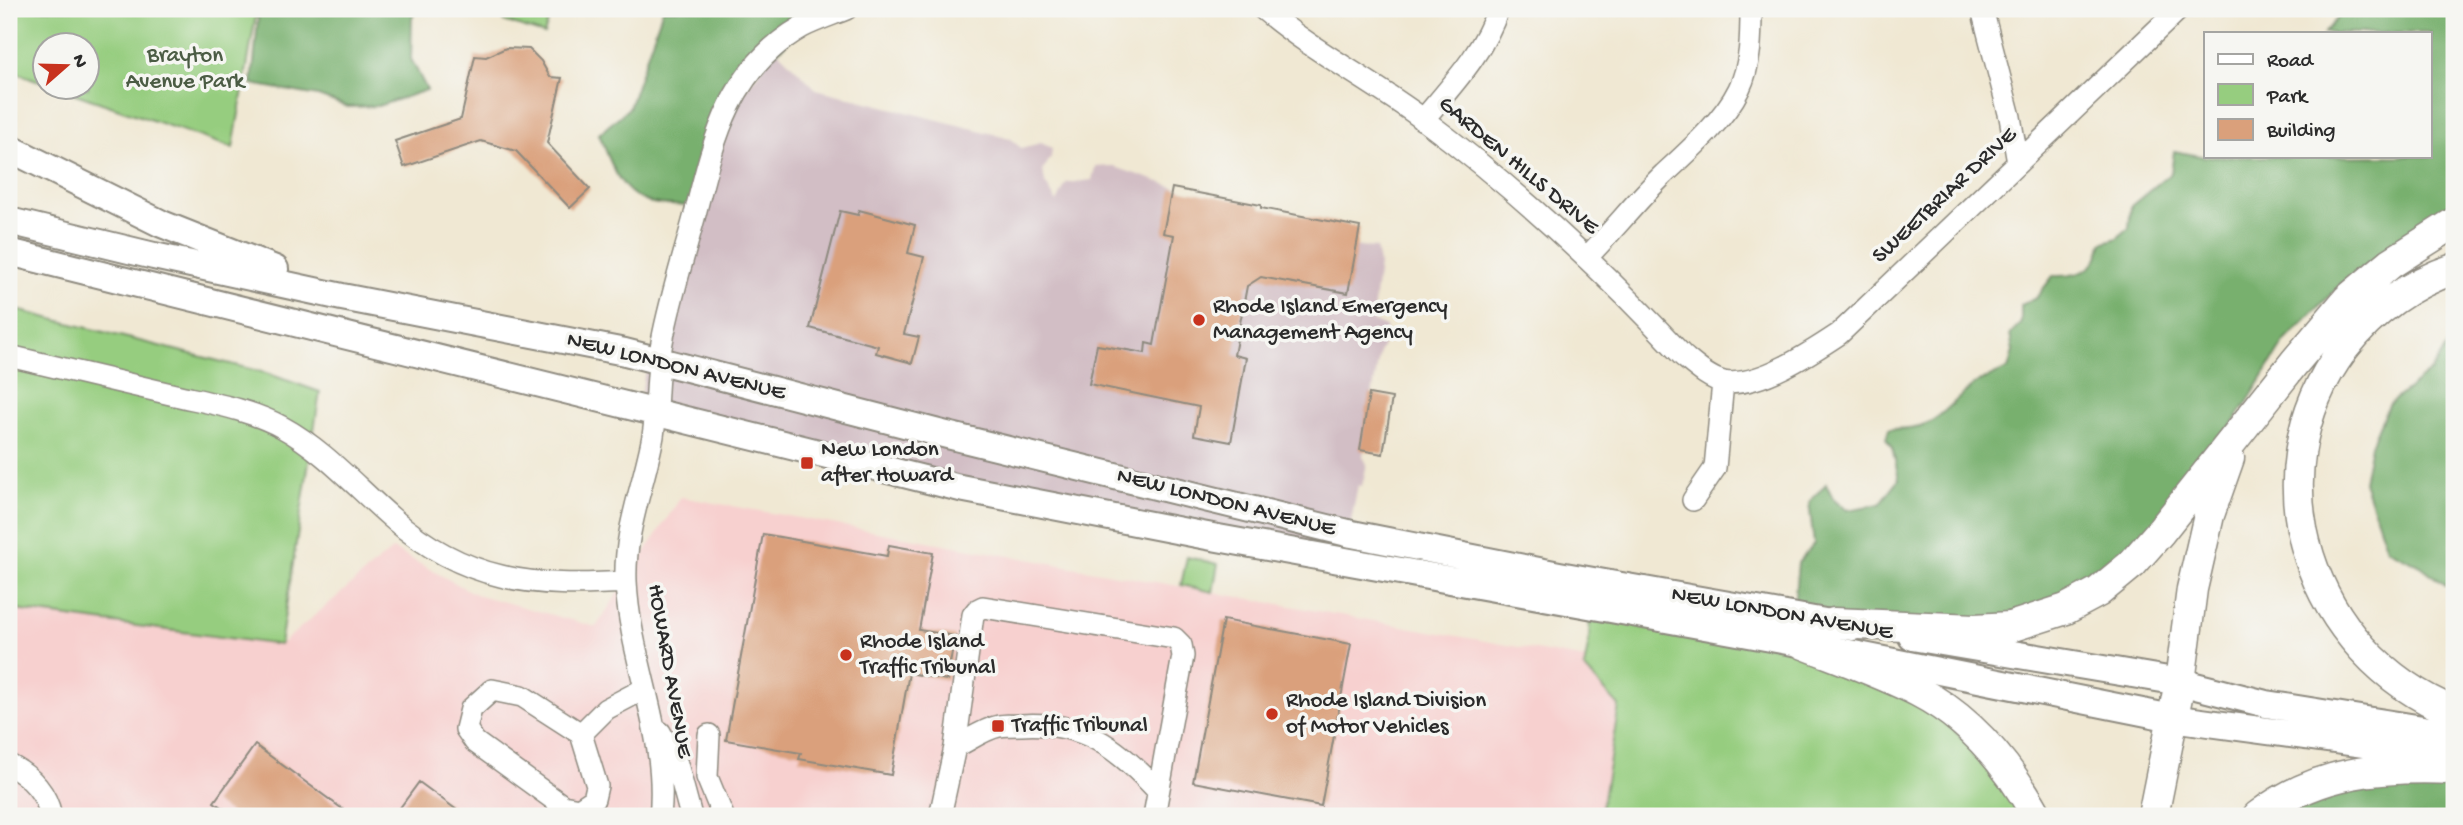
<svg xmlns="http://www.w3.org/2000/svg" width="2463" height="825" viewBox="0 0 2463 825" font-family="'Gochi Hand',sans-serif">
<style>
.built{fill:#f7d0cf}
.industrial{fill:#d2bec5}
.green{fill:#96cd7f;stroke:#607c55;stroke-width:2}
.forest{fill:#78b06e;stroke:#526e4c;stroke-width:2}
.building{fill:#daa07b}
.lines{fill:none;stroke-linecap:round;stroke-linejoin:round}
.minor-casing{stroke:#8e8a7f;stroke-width:24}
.major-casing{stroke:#8e8a7f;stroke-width:30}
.highway-casing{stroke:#8e8a7f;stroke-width:33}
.minor{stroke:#fff;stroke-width:21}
.major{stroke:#fff;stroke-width:26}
.highway{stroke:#fff;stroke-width:30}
.poi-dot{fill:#c8321e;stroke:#f6f6f2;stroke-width:2.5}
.labels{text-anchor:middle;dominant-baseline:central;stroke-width:7;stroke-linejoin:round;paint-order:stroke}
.park-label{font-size:23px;fill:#4b5c44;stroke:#f6f6f2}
.street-label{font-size:23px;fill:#2b2b2b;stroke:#f6f6f2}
.poi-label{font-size:23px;fill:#2b2b2b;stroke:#f6f6f2;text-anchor:start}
</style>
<rect width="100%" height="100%" fill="#f6f6f2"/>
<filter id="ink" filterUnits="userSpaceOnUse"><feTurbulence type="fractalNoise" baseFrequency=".0143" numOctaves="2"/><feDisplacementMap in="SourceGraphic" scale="14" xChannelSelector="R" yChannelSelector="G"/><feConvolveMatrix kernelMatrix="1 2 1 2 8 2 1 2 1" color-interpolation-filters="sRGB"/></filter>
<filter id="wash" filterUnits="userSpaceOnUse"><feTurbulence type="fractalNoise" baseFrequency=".00686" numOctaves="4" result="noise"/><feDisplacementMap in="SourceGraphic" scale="28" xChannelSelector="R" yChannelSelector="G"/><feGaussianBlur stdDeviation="1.57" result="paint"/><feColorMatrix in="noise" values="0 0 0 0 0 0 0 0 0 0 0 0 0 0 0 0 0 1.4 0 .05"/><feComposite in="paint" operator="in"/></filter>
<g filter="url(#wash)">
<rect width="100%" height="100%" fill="#f0e8d3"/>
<path class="built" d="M681 497 1776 693 1961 816H9V609L280 645 393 549 475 594 596 627Z"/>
<path class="industrial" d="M777 50 816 89 1009 138 1021 148 1041 143 1052 148 1051 157 1043 170 1045 183 1057 202 1066 183 1092 180 1095 167 1112 166 1348 246 1376 248 1379 264 1372 321 1386 327 1387 337 1380 351 1366 428 1363 457 1367 464 1362 486 1358 485 1349 531 1350 563 639 413 644 377 650 365 714 129Z"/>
<path class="green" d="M9 9H257L233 148 58 88H88V46H46L45 83 9 70Z
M507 9H552L544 34 503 21Z
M9 308 266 373 320 392 280 645 9 609Z
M1187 557 1218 564 1213 592 1181 585Z
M1590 613 1791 649 1941 714 2029 816H1600L1619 706 1584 668 1589 641Z"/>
<path class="forest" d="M259 9H416L412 18 411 59 427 90 378 106 348 107 318 96 252 84Z
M663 9H855L798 32 749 78 695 206C679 205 659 206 645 201 617 190 610 159 599 134L629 108Z
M2339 9H2454V201L2344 281 2285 341 2245 406 2132 565 2012 629 1793 616 1798 563 1814 544 1809 502 1826 484 1833 498 1847 510 1880 504 1899 479 1892 447 1886 439 1889 429C1939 430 1939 412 1973 386 1983 379 1996 374 2008 369L2013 351 2010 334 2021 323V305L2036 298 2053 276C2077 277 2099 270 2102 243L2117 238 2129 228 2131 206 2171 173 2174 151 2205 157 2430 156V33H2324L2338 18Z
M2454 335V592L2421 566 2387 549 2364 482 2371 445 2388 405 2431 371Z
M2454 773V816H2258L2280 798Z"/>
<g id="blocks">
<path class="building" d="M506 48 529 49 541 61 550 77 562 78 547 143 590 189 570 208 516 151 481 141 404 167 395 141 461 119 475 56 486 57Z
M1172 188 1261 205V208L1360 227 1348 293 1261 277 1247 286 1234 355 1246 358 1231 442 1194 435 1199 407 1089 384 1097 345 1145 353 1146 343 1154 345 1174 235 1163 233Z
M859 210 915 225 908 253 924 257 904 334 919 337 912 363 876 353 878 346 810 328 840 211 858 215Z
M1369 394 1392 398 1383 454 1360 450Z
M763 534 887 556 889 545 933 553 919 630 955 636 947 680 909 673 891 775 799 759 801 753 726 740Z
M1223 620 1351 644 1321 806 1193 782Z
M255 745 352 816H234L214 802Z
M419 782 465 816H394Z"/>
</g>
</g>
<g filter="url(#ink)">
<use href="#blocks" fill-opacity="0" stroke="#8e8a7f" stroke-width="2"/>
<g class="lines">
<g class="minor-casing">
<path id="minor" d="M1263 9C1312 51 1372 81 1424 120 1518 190 1603 270 1683 356 1694 365 1709 379 1724 382 1758 388 1812 352 1839 334L2179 9
M1982 9 2010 117 2018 163
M1423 120C1452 85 1484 52 1498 9
M1587 257C1613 231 1637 200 1664 174 1689 151 1724 120 1739 89 1751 65 1751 35 1751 9
M9 356C64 369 119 382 175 395 210 403 249 409 282 427 324 450 356 487 392 518 465 582 534 588 626 582
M1693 500 1715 468 1723 382
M660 732 677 764 691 816
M581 734 522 696 492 690 471 709 466 729 475 742 563 806 579 809 594 799 597 786 581 734 606 709 644 689
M709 735 707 777 723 816
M955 747C968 741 984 729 999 726 1006 725 1014 725 1021 725 1083 721 1117 747 1158 791
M9 765C31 776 46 792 51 816
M660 816C669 737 629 660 626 581 624 531 644 485 653 436 658 405 656 373 662 342 670 300 683 259 694 218 713 143 728 69 802 27 816 20 831 15 846 9
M940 816 955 747 973 615 977 610 983 607 1174 638 1181 645 1183 656 1154 816"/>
</g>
<g class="major-casing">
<path id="major" d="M9 148 162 224 275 269
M9 221 154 256 342 297 625 352 939 433 1352 534 1559 575 1853 627
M9 252 960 488 1207 536 1804 644 2172 718 2401 749 2454 758
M1912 637 2180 682 2266 704 2454 734"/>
</g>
<g class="highway-casing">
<path id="highway" d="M2454 269C2409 284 2373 310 2344 348 2248 476 2310 654 2454 712
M1834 623 1975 629 2010 627 2066 609 2098 592 2132 564 2161 531 2294 363 2348 299 2391 263 2454 223
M1804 644C1842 659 1883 673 1919 692 1971 719 2009 766 2037 816
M2153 816 2180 682 2192 589 2209 515 2229 458
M2258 816C2318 770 2382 766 2454 769"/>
</g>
<use href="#minor" class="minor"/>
<use href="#major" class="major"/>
<use href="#highway" class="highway"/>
</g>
</g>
<g class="poi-dot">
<circle cx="1199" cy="320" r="7"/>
<rect x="800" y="456" width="14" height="14" rx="3.5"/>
<circle cx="846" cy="655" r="7"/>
<circle cx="1272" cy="714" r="7"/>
<rect x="991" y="719" width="14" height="14" rx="3.5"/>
</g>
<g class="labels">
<g class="park-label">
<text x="185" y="56">Brayton<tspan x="185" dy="26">Avenue Park</tspan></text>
</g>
<g class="street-label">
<text transform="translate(1518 166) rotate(40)">GARDEN HILLS DRIVE</text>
<text transform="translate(1945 196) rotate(-43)">SWEETBRIAR DRIVE</text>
<text transform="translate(676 367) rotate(14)">NEW LONDON AVENUE</text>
<text transform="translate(1226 503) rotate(14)">NEW LONDON AVENUE</text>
<text transform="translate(1782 614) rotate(10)">NEW LONDON AVENUE</text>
<text transform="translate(669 671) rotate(80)">HOWARD AVENUE</text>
</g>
<g class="poi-label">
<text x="1213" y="307">Rhode Island Emergency<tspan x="1213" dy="26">Management Agency</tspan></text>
<text x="821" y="450">New London<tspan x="821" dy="26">after Howard</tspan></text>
<text x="860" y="642">Rhode Island<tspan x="860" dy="26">Traffic Tribunal</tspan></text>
<text x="1286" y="701">Rhode Island Division<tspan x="1286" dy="26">of Motor Vehicles</tspan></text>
<text x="1012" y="726">Traffic Tribunal</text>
</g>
</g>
<rect width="2463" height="825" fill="none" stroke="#f6f6f2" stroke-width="35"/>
<rect x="2204" y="32" width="228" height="126" fill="#f6f6f2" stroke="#a5a5a2" stroke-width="2"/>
<rect x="2218" y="54" width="35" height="10" fill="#ffffff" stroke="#a5a5a2" stroke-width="2"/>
<text x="2267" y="66" font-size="21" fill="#2b2b2b">Road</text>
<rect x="2218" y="84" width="35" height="21" fill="#96cd7f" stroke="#a5a5a2" stroke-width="2"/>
<text x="2267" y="102" font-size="21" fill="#2b2b2b">Park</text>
<rect x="2218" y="119" width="35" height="21" fill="#daa07b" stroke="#a5a5a2" stroke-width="2"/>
<text x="2267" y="136" font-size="21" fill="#2b2b2b">Building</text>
<g transform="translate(66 66) rotate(70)"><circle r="33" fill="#f6f6f2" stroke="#a5a5a2" stroke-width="2"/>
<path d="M0-5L12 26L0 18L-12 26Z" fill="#c8321e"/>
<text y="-10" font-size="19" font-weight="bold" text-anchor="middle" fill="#2b2b2b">N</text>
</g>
</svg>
